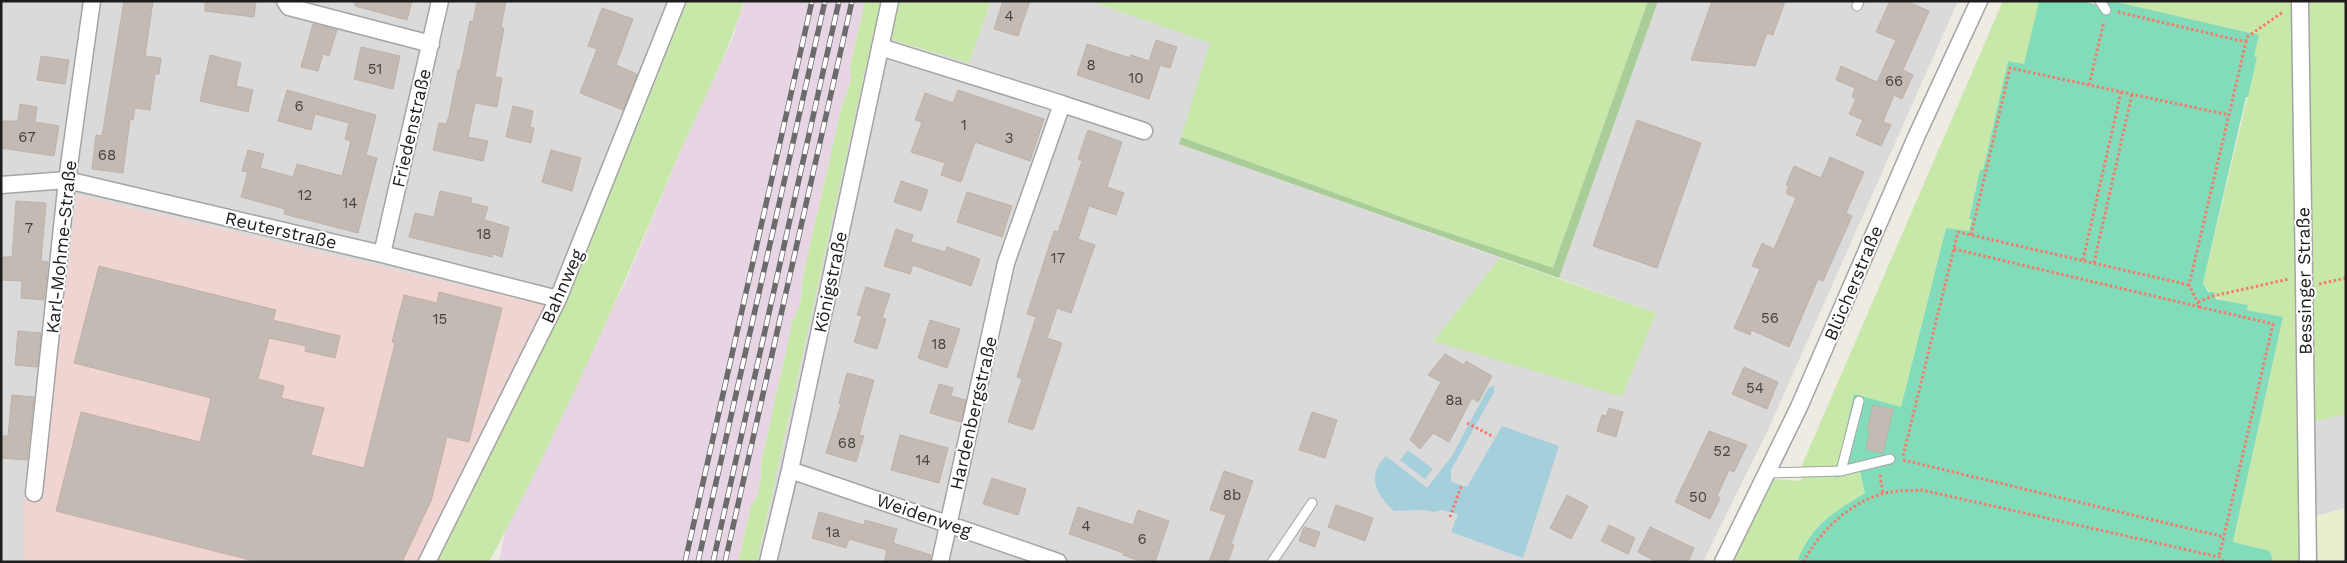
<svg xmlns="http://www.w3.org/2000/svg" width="2347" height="563" viewBox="0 0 2347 563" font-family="'Work Sans',sans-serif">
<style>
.residential{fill:#dbdada}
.commercial{fill:#efd4d2}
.industrial{fill:#e7d5e4}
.farmland{fill:#ebedcf}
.grass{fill:#c8e8aa}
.forest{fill:#a8cd99}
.pitch{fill:#82dcba}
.water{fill:#a4cfdb}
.building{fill:#c3bab3;stroke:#c0b1a6}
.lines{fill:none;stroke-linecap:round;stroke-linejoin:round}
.lane-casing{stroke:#a4a4a4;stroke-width:11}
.street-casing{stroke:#a4a4a4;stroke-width:19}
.path{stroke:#f77a6c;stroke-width:3;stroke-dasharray:2.5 2.5;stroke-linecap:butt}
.lane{stroke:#fff;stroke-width:9}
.street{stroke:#fff;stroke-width:16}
.rail-casing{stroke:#6b6b6b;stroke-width:5.5}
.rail{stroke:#fff;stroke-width:4;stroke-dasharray:11;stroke-linecap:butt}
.labels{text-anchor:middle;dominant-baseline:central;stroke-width:4;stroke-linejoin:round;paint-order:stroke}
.number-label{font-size:15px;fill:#464442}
.street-label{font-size:18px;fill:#1d1d1d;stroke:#fff}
</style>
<rect width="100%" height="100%" fill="#eeebe3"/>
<path class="residential" d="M1 1H687L634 135 558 308 77 195 40 502 24 498V562H1Z
M991 1H1090L1211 43 1179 144 1500 258 1434 341 1656 313 1559 278 1658 1H1958L1767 432 1703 562H757L873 34 969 63Z
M2346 414V508L2305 519 2303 424Z"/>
<path class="commercial" d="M77 195 558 308 436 562H24V498L40 501Z"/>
<path class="industrial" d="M744 1H865L850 66 851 80 841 109 803 276 800 305 793 319 761 463V479L758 494 751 506 738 562H499L505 531 628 276 687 136 733 37Z"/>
<path class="farmland" d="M2346 508V562H2305V519Z"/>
<path class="grass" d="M687 1H744C727 57 699 108 676 161 619 297 558 432 489 562H436L558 308 634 135Z
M865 1H991L969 63 873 34 757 562H738L751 506 758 494 761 479V463L793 319 800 305 803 276 841 109 851 80 850 66Z
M1090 1H1648L1553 269 1407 219 1181 137 1210 43Z
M2003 1H2039L2024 65 2008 62 1983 170H1980L1969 218 1972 219 1969 232 1946 228 1901 408 1854 395 1835 478 1860 472 1865 493C1832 513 1811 524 1797 562H1733L1774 479 1801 481 1802 465Z
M2112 1H2346V414L2303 424 2305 562H2273L2270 551 2233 542 2283 317 2247 310 2248 305C2229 302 2213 301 2203 283L2257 57Z
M1500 258 1656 313 1622 397 1433 341Z"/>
<path class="forest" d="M1648 1H1658L1559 278 1179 144 1181 137 1407 219 1553 268Z"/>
<path class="pitch" d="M2039 1H2081L2098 5 2104 1H2112L2259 35 2254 56 2257 57 2248 97H2246L2203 283 2208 292H2214L2216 299 2248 305 2247 310 2283 317 2233 542 2270 551 2273 562H1797C1811 525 1832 513 1865 493L1860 472 1835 478 1854 394 1901 407 1946 228 1969 231 1972 219H1969L1980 170H1983L2008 61 2024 64Z"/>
<path class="water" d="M1494 386V392L1451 470V482L1467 487 1502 426 1559 446 1523 558 1451 532 1458 514 1441 510 1435 512 1423 510 1394 511C1376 495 1366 476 1386 456L1427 488 1452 456 1488 388Z
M1408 450 1433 469 1425 479 1400 460Z"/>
<path class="building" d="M124 1H153L145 56 161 58 159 74H155L150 110 135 108 133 120 130 119 123 173 92 169 96 135 102 136Z
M205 1H256L254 17 205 11Z
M355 1H412L407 20 355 6Z
M477 1H506L501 28H504L495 77 502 78 497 107 475 103 468 137 488 141 483 161 433 150 439 123 446 124 449 116 458 70H460L470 21 473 22Z
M1003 1H1030L1018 36 994 29Z
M1712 1H1785L1773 35 1767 33 1755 66 1691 60Z
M1890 1H1906L1929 11 1903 70 1913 75 1902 99 1894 95 1883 122 1891 125 1881 146 1856 135 1863 120 1849 114 1856 99 1852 97 1855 88 1836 80 1841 66 1877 82 1896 40 1876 32Z
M602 8 633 19 616 65 637 74 623 110 580 93 597 49 588 46Z
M313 24 337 30 329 56 323 54 318 71 301 67Z
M1156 40 1177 47 1170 68 1160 65 1149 99 1077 75 1087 44 1130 58 1131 55 1149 61Z
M361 47 400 56 393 89 354 79Z
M210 55 241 63 236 86 253 90 248 112 200 101Z
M41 56 69 60 65 84 37 80Z
M287 90 376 115 366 155 377 158 358 233 284 214 285 209 241 197 248 172 242 171 248 150 264 154 260 168 293 177 297 164 342 176 351 141 345 139 349 123 315 114 311 130 278 121Z
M958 90 1044 119 1030 161 975 142 961 182 941 175 945 163 911 152 922 122 915 120 925 93 953 103Z
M20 104 37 107 35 122 59 126 54 156 1 148V121H18Z
M513 106 533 111 530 127 534 128 531 143 506 137Z
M1637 120 1701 143 1657 268 1593 246Z
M1088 130 1122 142 1107 187 1124 193 1116 215 1089 206 1078 239 1095 245 1071 313 1057 308 1047 338 1062 343 1033 430 1008 422 1022 379 1017 377 1036 317 1027 314 1054 231 1058 232 1082 161 1078 159Z
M551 150 581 158 572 191 542 182Z
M1830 157 1864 172 1846 213 1852 216 1823 281 1818 279 1789 347 1751 330 1750 335 1734 328 1760 269 1752 266 1762 243 1774 249 1796 198 1786 193 1789 186 1786 185 1794 166 1821 178Z
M901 181 928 190 921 211 894 202Z
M440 191 472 198 471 203 488 207 484 220 509 227 502 257 493 254 492 257 409 237 415 213 434 217Z
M967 192 1012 206 1002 237 957 222Z
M16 201 46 203 41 261 48 262 44 300 21 298 22 281 1 280V257H12Z
M896 229 913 235 911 242 945 252 947 247 980 259 971 286 913 265 910 274 884 266Z
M99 266 276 310 273 320 340 336 335 358 305 351 306 346 269 338 258 379 284 386 281 398 324 408 311 455 364 468 395 343 392 342 404 295 437 303 439 292 502 308 469 442 447 437 431 501 402 562H258L56 511 81 412 200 442 211 398 74 363Z
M866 287 890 294 882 318 886 319 877 349 854 342 862 316 857 315Z
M930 320 960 329 947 368 918 358Z
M18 331 41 333 37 367 15 365Z
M1445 354 1464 365 1466 361 1492 376 1478 402 1472 398 1449 442 1433 433 1420 449 1410 440 1441 382 1428 375Z
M1744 367 1778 382 1767 409 1732 394Z
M847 373 874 380 859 435 864 436 856 462 826 453 841 404 839 403Z
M939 384 953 388 951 396 966 400 961 422 930 413Z
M12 395 34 397 27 460 1 458V436H8Z
M1873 405 1893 409 1883 453 1866 449 1870 430H1867Z
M1609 408 1623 412 1616 437 1597 431 1602 415 1606 416Z
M1312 412 1337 420 1325 458 1299 450Z
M1709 431 1747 445 1734 472 1729 470 1717 496 1720 498 1710 519 1675 502Z
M900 435 948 448 939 483 891 470Z
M1224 471 1253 481 1231 544 1234 545 1228 562H1209L1226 515 1210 510Z
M992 478 1026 489 1018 515 983 504Z
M1567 495 1588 506 1571 539 1550 528Z
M1336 505 1373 518 1365 541 1328 527Z
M1078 507 1133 525 1138 510 1169 521 1155 562H1143L1123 555 1124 553 1069 534Z
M819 512 864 525 865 520 897 529 893 543 931 555 930 562H884L887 550 849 539 846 548 812 538Z
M1609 525 1635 538 1628 554 1601 541Z
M1304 527 1320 532 1315 547 1299 541Z
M1650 527 1694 548 1688 562H1657L1638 552Z"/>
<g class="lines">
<g class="lane-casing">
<path id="lane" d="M2100 1 2106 10
M1857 6 1859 1
M1841 471 1859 401
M1767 473 1841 471 1890 459
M1272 562 1312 503"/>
</g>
<g class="street-casing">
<path id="street" d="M285 1 289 7 431 44
M2300 1 2308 562
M880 47 1062 104 1006 263 940 562
M1062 104 1144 131
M1 185 67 180 382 254 558 299
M382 254 440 1
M790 470 1058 562
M34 493 67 180 92 1
M427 562 558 299 677 1
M768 562 790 470 890 1
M1723 562 1799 407 1917 135 1979 1"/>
</g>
<path class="path" d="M2118 12 2246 42 2189 285 2200 307 2273 324 2219 557
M2246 42 2247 37 2283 12
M2089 85 2104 21
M1971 235 2010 68 2229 115
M1954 249 2200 307
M2083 260 2121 92
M2094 263 2132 94
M2319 284 2346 278
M2198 302 2213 296 2289 279
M1467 423 1494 437
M1903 456 1958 232 2189 285
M1903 460 2224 537
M1880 475 1883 494
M1450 517 1462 484
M1804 562C1818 531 1856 497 1891 492 1901 490 1912 491 1922 490L2219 557 2224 562"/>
<use href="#lane" class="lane"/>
<use href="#street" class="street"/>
<g class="rail-casing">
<path id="rail" d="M685 562 812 1
M698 562 825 1
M713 562 839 1
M725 562 852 1"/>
</g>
<use href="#rail" class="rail"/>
</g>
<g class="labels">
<g class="number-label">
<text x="1009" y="16">4</text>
<text x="1091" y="65">8</text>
<text x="375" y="69">51</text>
<text x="1136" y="78">10</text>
<text x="1894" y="81">66</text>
<text x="299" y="106">6</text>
<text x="964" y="125">1</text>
<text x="27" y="137">67</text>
<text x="1009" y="138">3</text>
<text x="107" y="155">68</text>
<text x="305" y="195">12</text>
<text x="350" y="203">14</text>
<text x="29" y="228">7</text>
<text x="484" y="234">18</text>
<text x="1058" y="258">17</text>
<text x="1770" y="318">56</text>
<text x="440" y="319">15</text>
<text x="939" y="344">18</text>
<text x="1755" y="388">54</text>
<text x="1454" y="400">8a</text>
<text x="847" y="443">68</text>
<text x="1722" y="451">52</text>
<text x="923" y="460">14</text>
<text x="1232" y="495">8b</text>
<text x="1698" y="497">50</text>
<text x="1086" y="526">4</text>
<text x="833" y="532">1a</text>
<text x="1142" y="539">6</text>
</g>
<g class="street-label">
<text transform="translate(411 128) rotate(-77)">Friedenstraße</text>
<text transform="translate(281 230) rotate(13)">Reuterstraße</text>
<text transform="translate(61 247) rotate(-84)">Karl-Mohme-Straße</text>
<text transform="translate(2304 281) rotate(-91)">Bessinger Straße</text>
<text transform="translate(830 282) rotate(-78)">Königstraße</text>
<text transform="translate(1853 283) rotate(-67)">Blücherstraße</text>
<text transform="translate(562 286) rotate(-66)">Bahnweg</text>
<text transform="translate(973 413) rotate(-77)">Hardenbergstraße</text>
<text transform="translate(924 515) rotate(19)">Weidenweg</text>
</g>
</g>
<rect width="2347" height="563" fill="none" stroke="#1d1d1d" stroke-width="5"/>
</svg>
